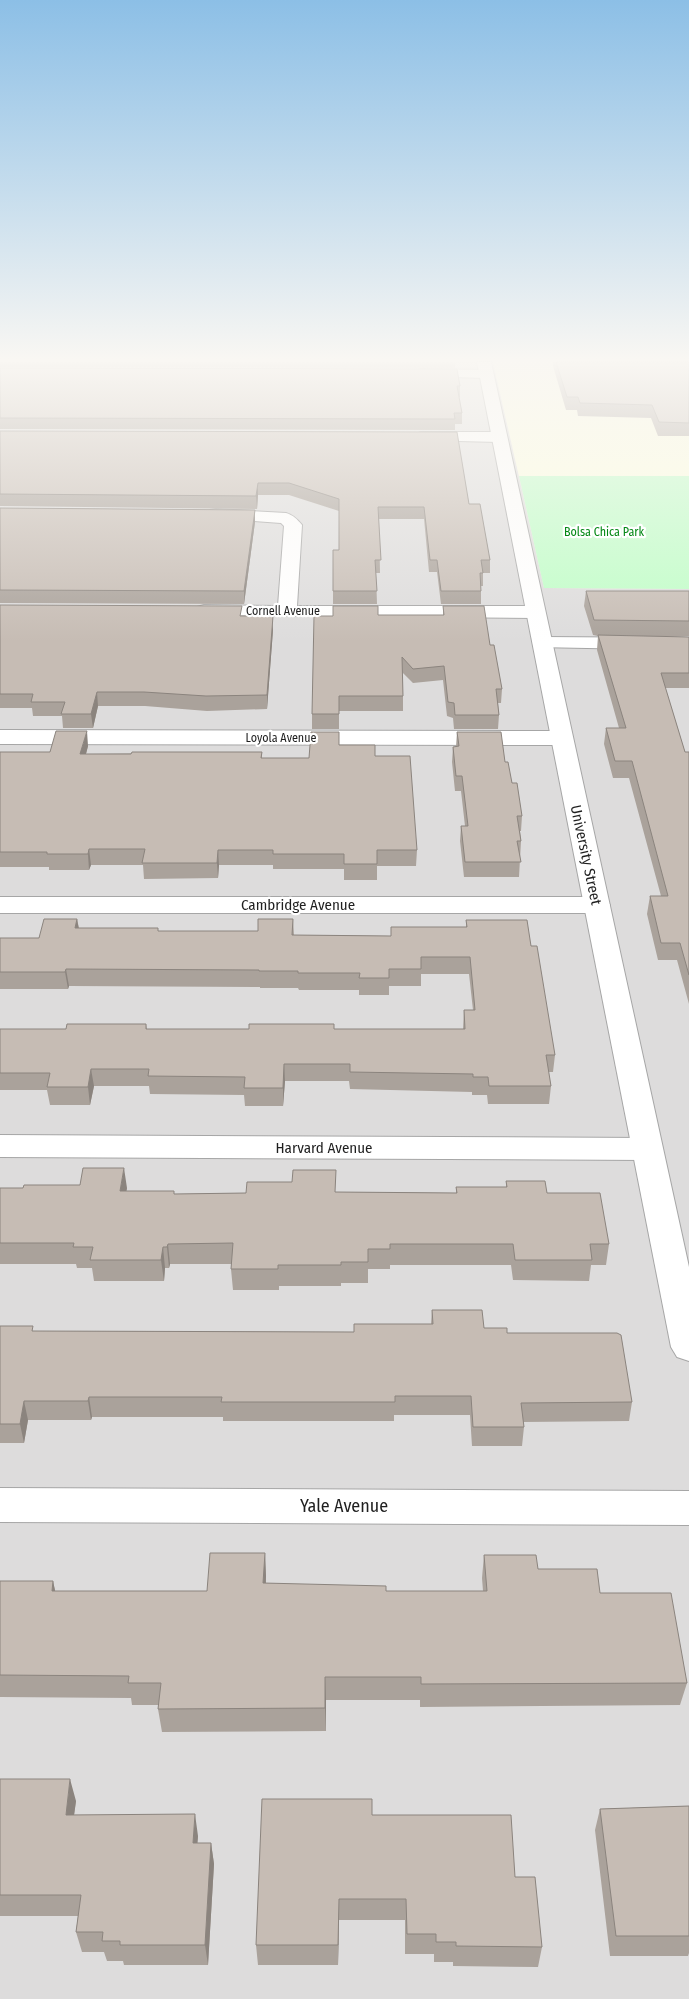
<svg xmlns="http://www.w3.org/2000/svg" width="689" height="1999" viewBox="0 0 689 1999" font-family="'Fira Sans Condensed',sans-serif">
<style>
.residential{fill:#dddcdc}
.education{fill:#feffe0}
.park{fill:#bffec7}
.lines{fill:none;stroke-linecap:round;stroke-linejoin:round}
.minor-casing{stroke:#a6a6a6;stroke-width:2}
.tertiary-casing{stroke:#a6a6a6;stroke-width:2}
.minor{fill:#fff;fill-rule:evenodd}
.tertiary{fill:#fff;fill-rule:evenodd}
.wall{fill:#aaa29b}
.shaded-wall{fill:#8b847e}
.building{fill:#c6bcb4;stroke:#8b847e}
.labels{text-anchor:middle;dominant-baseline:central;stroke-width:4.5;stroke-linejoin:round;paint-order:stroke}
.far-park-label{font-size:12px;fill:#038814;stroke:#fff}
.far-street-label{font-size:12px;fill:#1f1f1f;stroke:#fff}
.street-label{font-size:15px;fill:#1f1f1f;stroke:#fff}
.near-street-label{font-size:18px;fill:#1f1f1f;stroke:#fff}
</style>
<rect width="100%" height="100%" fill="#f1ede5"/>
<path class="residential" d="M0 362H493L544 588 689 589V1999H0Z"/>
<path class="education" d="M493 362H689V476H519Z"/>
<path class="park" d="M519 476H689V589L544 588Z"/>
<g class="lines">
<g class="minor-casing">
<path id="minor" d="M421 369 486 370 493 374 486 378 416 376 414 373 416 370Z
M421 432H499L507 437 499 442 416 440 413 437 416 434Z
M216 509 286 513C293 515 297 519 302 525L297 606H536L543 608 545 612 543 616 536 618 197 615 195 611 197 607 204 605 278 606 284 526 281 523 210 518 208 514 210 510Z
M543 637 689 638V650L536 647 533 643 536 639Z
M0 730 562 731 570 733 573 738 570 743 562 745 0 744Z
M0 897H597L606 900 610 905 606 910 597 913H0Z
M0 1135 647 1138 658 1141 662 1149 658 1157 647 1160 0 1157Z
M0 1488 689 1491V1525L0 1522Z"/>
</g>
<g class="tertiary-casing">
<path id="tertiary" d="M477 362H491L689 1267V1361L677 1357 671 1347Z"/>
</g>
<use href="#minor" class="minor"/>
<use href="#tertiary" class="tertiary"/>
</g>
<path class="wall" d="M0 362H455V368L0 367Z
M553 362H689V436H658L651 418 578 416 577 410H566L553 366Z
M0 368 460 386V397H459L462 413V424H455V430L0 429Z
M0 431 469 504 490 560V573H483V586H481V604H441L437 572H429L424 519H379L380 573H376L377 604H333V550H339V511L289 495H258L257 509 0 506Z
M0 508 255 510V522L244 604 0 603Z
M689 589V636H647L689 637V688H665L685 752H689V1004L677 960H658L647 914 650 896H661L629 778H613L604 744 606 728H619L597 650 598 636 593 635 584 606 586 591H689Z
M0 605 242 616 273 630 267 709 207 711 145 706H98L93 728H63L62 716H33L32 708H0Z
M443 606 490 645 502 689 501 703H498L499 715 498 729H454L453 718 447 716 443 680 413 683 402 672 403 696V711H339V729H312V714L333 616 378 615H443Z
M457 732 505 762 522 816 521 831H520L521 841 519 877H464L460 841 461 826H465L461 791H455L452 762 453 747H456Z
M339 745 375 756 417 850 416 866H377V880H344V869H273V865H219L218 878 144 879 143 865H91L89 870H49V867H0V752H50L88 746 86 754 262 752V758H309Z
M77 919 79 928 159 931H258L293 919 294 935 391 936V927H466V920L531 946 555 1055 553 1072H548L551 1086 549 1104H488L487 1095H472V1092L350 1089 349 1081H285L283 1106H245L244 1095 150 1094 149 1086H94L90 1105H50L47 1090H0V1029H66L146 1024 147 1029H463L464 1010H473L469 974H421V986H389V995H359V990H299L298 988H260V987L69 986 68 989H0V938H39Z
M506 1181 547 1193 609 1244 606 1265H591L589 1281 513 1280 511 1265H390V1269H368V1283H341V1286H279V1290H233L231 1269 232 1264H170L169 1268H165L164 1281H94L92 1268H77L76 1264H0V1188H127L126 1191H174V1194L336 1192 456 1193V1187H506Z
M432 1310 484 1328 507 1333 632 1402 629 1421 523 1422 524 1427 522 1446H472L470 1415H394V1421H223V1417H92L91 1420H28L24 1443H0V1326L34 1331 354 1332 431 1324Z
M265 1553 266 1583 386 1591H483L482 1578 484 1555 538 1569 600 1593 687 1683 680 1705 420 1707V1700H326V1731L162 1732 158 1709 159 1705H132L131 1698 0 1697V1581H53L55 1591H207Z
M0 1779 76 1801 74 1815 198 1836 197 1843H211L214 1864 208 1965H124L123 1961H107L104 1952H82L76 1932 78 1916H0Z
M689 1806V1953L688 1956H610L595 1830 600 1809Z
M372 1815 515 1877 542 1947 538 1967 453 1966V1962H434V1954H405V1920H339L338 1965H258L256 1945Z"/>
<path class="shaded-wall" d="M258 483V495L257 509 256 496Z
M255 510V522L244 604V591Z
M273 616V630L267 709V695Z
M97 692 98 706 93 728 91 714Z
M87 731 88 746 82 769 80 754Z
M89 849 91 865 89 870 88 854Z
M218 850 219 865 218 878 217 863Z
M77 919 80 936 75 928Z
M66 969 69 986 68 989 65 972Z
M284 1064 285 1081 283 1106V1088Z
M91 1069 94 1086 90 1105 88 1087Z
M124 1168 127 1188 123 1211 120 1191Z
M168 1244 170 1264 169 1268 167 1247Z
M163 1247 165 1268 164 1281 161 1260Z
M89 1397 92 1417 91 1420 88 1401Z
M24 1401 28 1420 24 1443 20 1424Z
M265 1553 266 1576 265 1606 263 1583Z
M53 1581 58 1604 52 1591Z
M325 1677 326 1700V1731L325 1708Z
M70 1779 76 1801 71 1837 66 1815Z
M195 1814 198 1836 196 1864 193 1843Z
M211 1843 214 1864 208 1965 205 1945Z
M339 1899V1920L338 1965V1945Z"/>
<path class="building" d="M556 362H689V423L659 422 652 405 580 403 578 397H567Z
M0 368 457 369 460 386H457L462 413H454L455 419 0 418Z
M0 431 457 432 469 504H480L490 560H481L483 573H480L481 591H441L437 560H430L424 507H378L381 560H375L377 591H333V550H339V499L289 483H258L256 496 0 494Z
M0 508 255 510 244 591 0 590Z
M586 591H689V621L594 620Z
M0 605 242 606 240 616H273L267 695 206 696 144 692H97L91 714H61L65 702H31L33 694H0Z
M333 606H378V615H444L443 606H484L490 645H494L502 689H496L499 715H455L454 703 448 702 444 666 413 669 402 657 403 696H339V714H312L314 616H333Z
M598 635 689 637V673H661L685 752H689V975L680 943H661L650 896H668L632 761H615L606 728H626Z
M56 731H87L80 754H131L132 752H262L261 758H309L311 732H339V745H375V756H410L417 850H377V864H344V854H273V850H218L217 863H142L145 849H89L88 854H47V852H0V752H50Z
M457 732H501L505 762H508L512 783H517L522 816H517L521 841H517L521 862H465L461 826H468L462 776H456L453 747 459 746Z
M44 919H77L75 928H158V931H258V919H293L292 935 391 936V927H467L466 920H527L531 946H537L555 1055H546L551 1086H489L488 1077H473V1074L350 1072V1064H284L283 1088H244L245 1077 148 1076 149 1069H91L88 1087H47L50 1073H0V1029H66L67 1024H146V1029H249V1024H334V1029H465L464 1010H475L470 957H421V969H389V978H359L360 973H298V971H259V970L66 969 65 972H0V938H39Z
M83 1168H124L120 1191H174V1194L246 1193 247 1182H292L293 1170H336L335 1192 457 1193 456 1187H507L506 1181H545L547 1193H600L609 1244H590L592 1260H515L513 1244H390V1249H368V1262H341V1265H278V1269H231L233 1243 168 1244 167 1247H163L161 1260H90L93 1247H73L74 1243H0V1188H23L24 1185H80Z
M432 1310H482L484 1328H507V1333H617L621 1335 632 1402 521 1403 524 1427H473L471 1396H395V1402H221L222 1397H89L88 1401H24L20 1424H0V1326H33L32 1331 354 1332V1324H433Z
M210 1553H265L263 1583 386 1586V1591H487L484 1555H536L538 1569H597L600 1593H671L687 1683 421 1684V1677H325V1708L158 1709 161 1683H128L129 1676 0 1675V1581H53L52 1591H207Z
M0 1779H70L66 1815 195 1814 193 1843H211L205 1945H120V1941H102L103 1932H76L81 1895H0Z
M262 1799H372V1815H511L515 1877H535L542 1947 456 1946V1942H436V1934H407L406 1899H339L338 1945H256Z
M689 1806V1936H616L600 1809Z"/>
<linearGradient id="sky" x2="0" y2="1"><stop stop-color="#8cbfe6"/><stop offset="0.56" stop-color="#f9f7f3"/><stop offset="1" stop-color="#f9f7f3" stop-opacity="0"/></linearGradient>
<rect width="689" height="642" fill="url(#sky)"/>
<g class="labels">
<g class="far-park-label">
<text x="604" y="532">Bolsa Chica Park</text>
</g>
<g class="far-street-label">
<text x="283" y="611">Cornell Avenue</text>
<text x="281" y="738">Loyola Avenue</text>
</g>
<g class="street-label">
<text transform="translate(586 855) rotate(78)">University Street</text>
<text x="298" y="905">Cambridge Avenue</text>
<text x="324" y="1148">Harvard Avenue</text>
</g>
<g class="near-street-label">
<text x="344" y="1506">Yale Avenue</text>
</g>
</g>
</svg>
